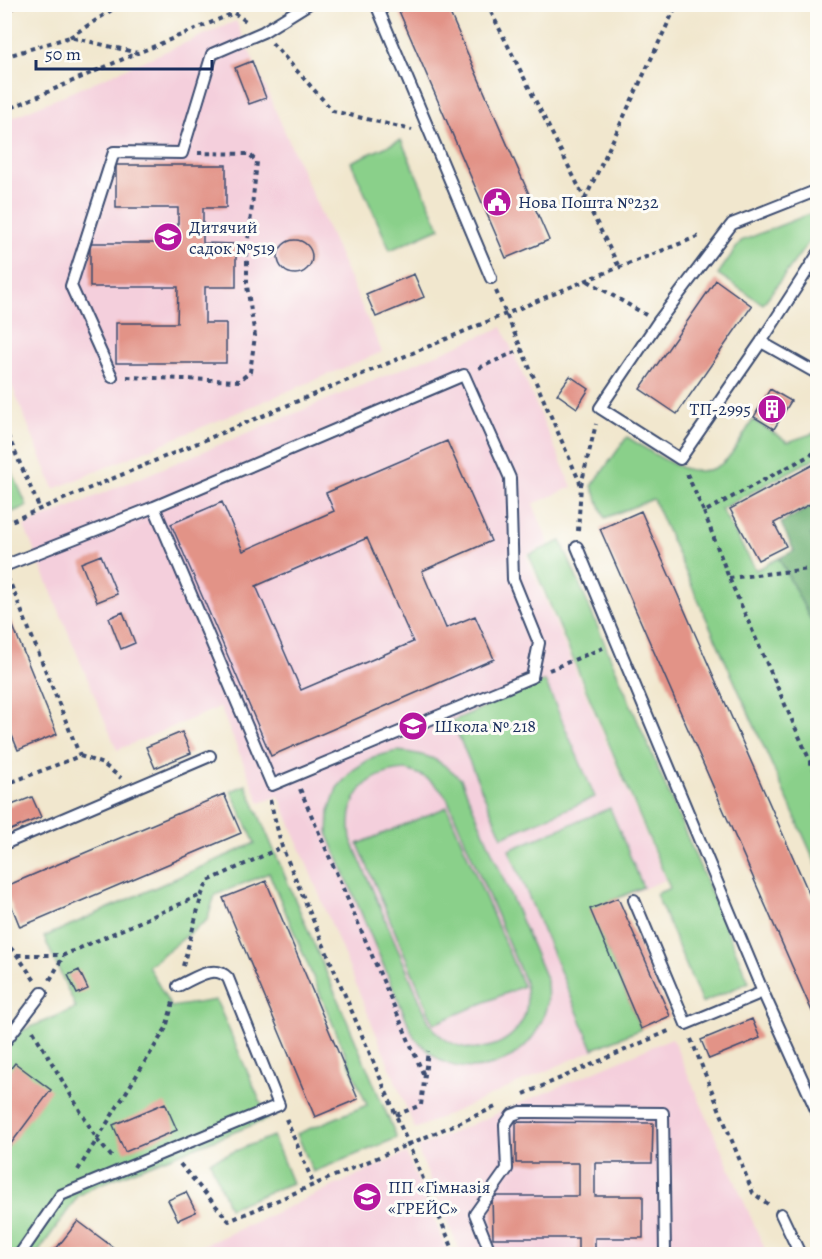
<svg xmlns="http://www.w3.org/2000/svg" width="822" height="1259" viewBox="0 0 822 1259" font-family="Alegreya,serif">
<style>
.built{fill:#f4cfdc}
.green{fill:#8ad08a;stroke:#528074;stroke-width:1.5;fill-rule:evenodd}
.forest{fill:#6fb276;stroke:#45706a;stroke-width:1.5}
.building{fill:#e29387;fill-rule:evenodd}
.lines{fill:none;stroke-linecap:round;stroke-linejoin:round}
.lane-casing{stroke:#3b4b6f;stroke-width:14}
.path{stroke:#3b4b6f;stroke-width:4;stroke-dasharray:4.5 4.5;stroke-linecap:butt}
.lane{stroke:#fff;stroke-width:10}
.labels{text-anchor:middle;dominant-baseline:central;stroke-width:6;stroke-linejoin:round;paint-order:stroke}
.poi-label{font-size:18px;fill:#1b2f5e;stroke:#fdfcf7;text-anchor:start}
</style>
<rect width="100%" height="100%" fill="#fdfcf7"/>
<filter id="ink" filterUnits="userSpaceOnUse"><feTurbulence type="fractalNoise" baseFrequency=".0167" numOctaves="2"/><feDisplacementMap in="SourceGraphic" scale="12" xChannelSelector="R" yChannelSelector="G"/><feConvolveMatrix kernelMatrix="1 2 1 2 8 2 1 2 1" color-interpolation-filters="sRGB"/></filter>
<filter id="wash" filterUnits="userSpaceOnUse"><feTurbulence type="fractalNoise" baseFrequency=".008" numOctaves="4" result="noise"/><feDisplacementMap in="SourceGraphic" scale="24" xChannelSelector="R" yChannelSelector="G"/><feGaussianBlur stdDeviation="1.35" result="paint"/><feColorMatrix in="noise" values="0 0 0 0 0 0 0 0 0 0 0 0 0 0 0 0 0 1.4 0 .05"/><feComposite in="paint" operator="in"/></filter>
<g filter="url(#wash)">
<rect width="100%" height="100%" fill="#f1e7ce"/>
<path class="built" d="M236 21 382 352 54 489 5 369 4 121Z
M502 327 572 487 533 504 549 544 526 555 665 880 591 910 641 1029 415 1129 279 796 260 803 220 707 117 750 24 526Z
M672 1038 767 1254H461L417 1148Z
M406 1153 449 1254H182L211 1242Z"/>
<path class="green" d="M401 140 440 228 390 250 351 162Z
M817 211V231L763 304 718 274 741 241Z
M753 420 788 442 817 432V457L721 509 756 570 779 558 817 632V866L653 499 605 518 592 486 627 437C655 453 698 490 727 459 737 448 745 432 753 420Z
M4 453 27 506 5 515H4Z
M561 541 749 982 702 1003 656 894 670 888 529 555Z
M545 681 595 797 502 837 452 721Z
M397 751C428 754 438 758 461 779L547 981C547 990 549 1000 546 1008 536 1049 497 1075 455 1066 438 1062 426 1049 414 1037L328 835 329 811 337 788 353 770 373 757ZM406 770C425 775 435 782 447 798L525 982C527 993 528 1003 525 1014 514 1049 468 1059 441 1036 436 1033 433 1027 429 1022L351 839C345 797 364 773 406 770Z
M246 785 397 1138 313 1172 297 1134 367 1105 269 873 215 895 207 920 148 966 171 1007 216 1000 268 1119 95 1186 78 1196 37 1254H5L4 1052 21 1031 76 1008 44 937 255 843 231 791Z
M447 807 523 986 434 1024 358 844Z
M610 808 643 887 591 910 641 1029 593 1049 509 850Z
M273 1136 292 1183 229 1208 210 1161Z"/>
<path class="forest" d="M817 503V530L811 535 817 549V632L779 558 794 551 781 523Z"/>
<g id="blocks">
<path class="building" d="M4 4H24L4 13Z
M396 4H446L549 240 506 258Z
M252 61 266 98 249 104 235 68Z
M116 165H226V208H203V243L236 244V287H205V323H226V363H116V323H177L178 287H90V243H178V208H116Z
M278 257a17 17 0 1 1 34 0a17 17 0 1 1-34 0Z
M414 274 424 297 376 317 366 294Z
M716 280 752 306 677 414 640 389Z
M570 376 589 389 577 408 557 394Z
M770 389 791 401 774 429 754 417Z
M447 441 491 541 422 571 446 628 475 616 494 659 271 756 171 524 222 502 243 551 334 511 326 493ZM367 538 413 642 301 690 256 586Z
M818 462V500L774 523 786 546 758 560 730 509Z
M641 511 818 914V1025L600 529Z
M101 555 117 594 97 602 81 563Z
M4 604 57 734 18 750 4 716Z
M123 612 135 643 121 649 109 618Z
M182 732 191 753 155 768 146 747Z
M224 794 241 833 20 927 4 887Z
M32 797 41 817 4 833V808Z
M266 881 358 1099 315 1117 223 898Z
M618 898 670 1016 641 1029 590 909Z
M79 970 88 989 77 994 68 975Z
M752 1019 760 1038 709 1059 701 1040Z
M15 1063 51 1090 4 1153V1077Z
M165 1103 177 1130 125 1152 113 1125Z
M516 1122 653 1123 652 1163H595V1196H643V1238H595V1254H578V1238H493L492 1196H579V1163H516Z
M186 1192 196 1212 178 1220 168 1200Z
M78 1221 114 1248 109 1254H52Z"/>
</g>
</g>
<g filter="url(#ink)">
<use href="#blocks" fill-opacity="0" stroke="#3b4b6f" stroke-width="1.5"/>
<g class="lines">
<g class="lane-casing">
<path id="lane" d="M376 4 491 278
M818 190 732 224 658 322 600 408 680 459 761 342 818 254
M761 342 818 374
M112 377 71 286 114 152 182 153 212 54 263 32 308 4
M577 547 763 992 818 1114
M4 566 154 507 464 375 510 478 513 579 539 643 532 677 272 785 154 507
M4 844 210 756
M634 900 686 1024 763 992
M4 1043 42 993
M781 1214 800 1254
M20 1254 61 1195 279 1105 228 978C214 963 194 979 178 986
M491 1254 475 1214 507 1169 505 1125 512 1115 521 1112H535L663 1113 665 1254"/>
</g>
<path class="path" d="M487 4 619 267
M70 37 121 4
M272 43 333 111 412 130
M4 57 70 37 138 53 234 13 246 21
M4 111 137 53
M585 199 677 4
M588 281 646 315
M496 291 581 485
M479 368 522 349
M127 377 239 381 250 372 255 336 247 286V250L257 162 249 154 198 153
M4 427 40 509
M687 474 704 512 818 451
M704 512 729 578 818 779
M4 524 587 280 702 235
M578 531 581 485 596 424
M729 578 818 568
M549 670 603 648
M80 756 103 764 121 778
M4 785 80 756 9 580
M300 789 425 1078
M270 800 282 847 455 1254
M4 941 17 955 35 981
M17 955H64L201 895
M183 966 202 894 208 881 282 847
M50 980 64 955
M33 1031 98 1141 112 1157
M691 1039 753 1193 768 1204
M524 1094 671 1030
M396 1115 421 1105 428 1051
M286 1119 314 1185
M180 1164 229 1221 498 1106
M78 1170 166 1028 173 1002"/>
<use href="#lane" class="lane"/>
</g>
</g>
<defs>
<g id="civic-disc" transform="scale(1.5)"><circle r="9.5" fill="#b5179e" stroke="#fdfcf7"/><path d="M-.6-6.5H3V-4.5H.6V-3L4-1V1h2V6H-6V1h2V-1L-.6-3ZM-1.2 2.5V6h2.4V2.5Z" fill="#fff"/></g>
<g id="school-disc" transform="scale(1.5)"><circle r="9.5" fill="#b5179e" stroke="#fdfcf7"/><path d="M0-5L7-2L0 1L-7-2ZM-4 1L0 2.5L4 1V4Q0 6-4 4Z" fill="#fff"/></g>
<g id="building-disc" transform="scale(1.5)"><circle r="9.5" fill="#b5179e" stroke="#fdfcf7"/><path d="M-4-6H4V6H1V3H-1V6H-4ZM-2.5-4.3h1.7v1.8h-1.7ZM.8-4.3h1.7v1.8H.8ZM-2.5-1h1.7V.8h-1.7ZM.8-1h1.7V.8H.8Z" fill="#fff"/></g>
</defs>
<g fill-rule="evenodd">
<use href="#civic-disc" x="497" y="202"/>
<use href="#school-disc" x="168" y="237"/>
<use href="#building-disc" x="772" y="409"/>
<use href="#school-disc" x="413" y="726"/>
<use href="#school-disc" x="367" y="1197"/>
</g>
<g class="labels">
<g class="poi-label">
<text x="518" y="202">Нова Пошта №232</text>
<text x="189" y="227">Дитячий<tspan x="189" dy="21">садок №519</tspan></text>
<text x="751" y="409" text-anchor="end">ТП-2995</text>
<text x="434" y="726">Школа № 218</text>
<text x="388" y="1187">ПП «Гімназія<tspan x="388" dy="21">«ГРЕЙС»</tspan></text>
</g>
</g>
<rect width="822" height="1259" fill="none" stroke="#fdfcf7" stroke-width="24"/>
<path d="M36 60v9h176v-9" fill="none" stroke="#1b2f5e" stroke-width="3"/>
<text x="45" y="60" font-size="18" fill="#1b2f5e" stroke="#fdfcf7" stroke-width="4.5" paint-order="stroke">50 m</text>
</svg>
